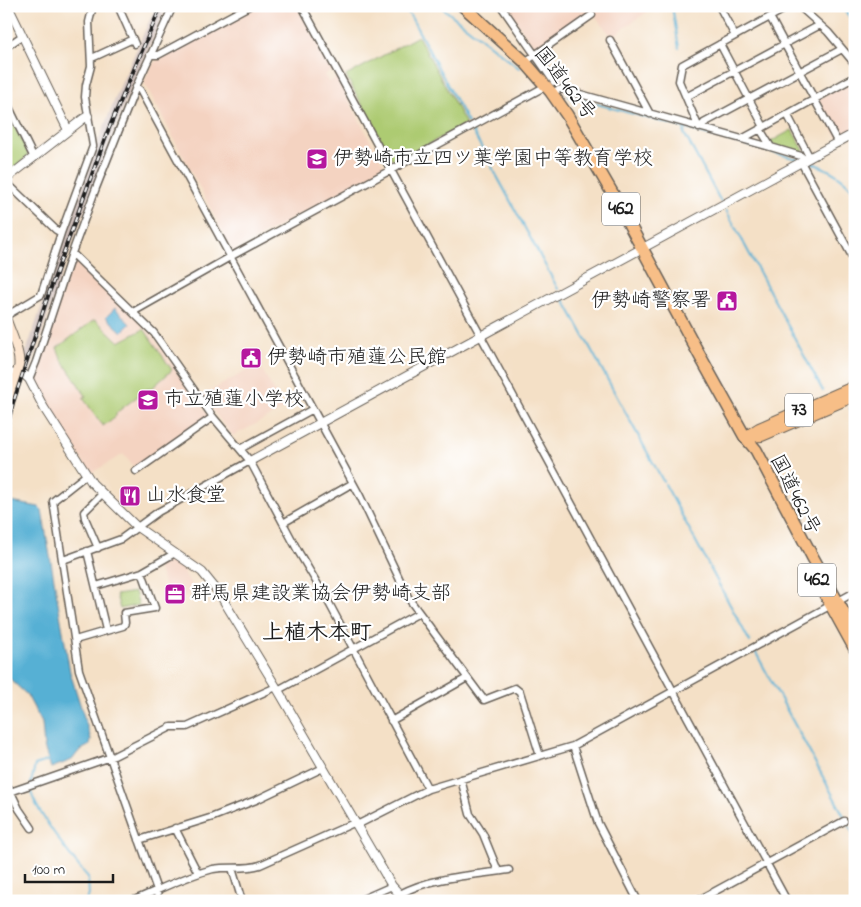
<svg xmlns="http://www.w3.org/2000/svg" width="861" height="907" viewBox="0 0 861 907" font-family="'Indie Flower','Klee One',sans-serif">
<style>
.built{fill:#f4d3c1}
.industrial{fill:#d0c0bc}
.green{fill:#adcb72;stroke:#647447}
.water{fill:#57b0d4;stroke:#3a6678}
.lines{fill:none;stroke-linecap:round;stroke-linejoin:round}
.stream{stroke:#57b0d4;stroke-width:2}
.river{stroke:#57b0d4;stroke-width:10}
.minor-casing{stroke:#686158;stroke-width:9}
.tertiary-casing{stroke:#686158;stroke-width:10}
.secondary-casing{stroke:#686158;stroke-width:11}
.primary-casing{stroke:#686158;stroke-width:12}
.trunk-casing{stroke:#686158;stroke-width:14}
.minor{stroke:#fff;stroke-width:6}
.tertiary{stroke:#fff;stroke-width:8}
.secondary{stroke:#fce5cf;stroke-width:9}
.primary{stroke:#f7be87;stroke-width:10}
.trunk{stroke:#f7be87;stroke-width:11}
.rail-casing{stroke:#1c1c1c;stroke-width:4}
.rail{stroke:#fff;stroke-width:2;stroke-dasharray:5.5;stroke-linecap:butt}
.labels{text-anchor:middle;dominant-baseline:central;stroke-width:4.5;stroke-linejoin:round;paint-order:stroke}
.shield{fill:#fff;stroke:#606060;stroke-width:1}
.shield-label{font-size:19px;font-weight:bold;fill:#1c1c1c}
.street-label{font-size:20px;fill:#1c1c1c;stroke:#fff}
.poi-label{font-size:20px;fill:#1c1c1c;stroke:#fff;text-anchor:start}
.quarter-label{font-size:22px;font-weight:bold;fill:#1c1c1c;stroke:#fff}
</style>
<rect width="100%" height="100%" fill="#fff"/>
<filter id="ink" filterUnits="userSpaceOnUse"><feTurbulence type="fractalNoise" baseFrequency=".02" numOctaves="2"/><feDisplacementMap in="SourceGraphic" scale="10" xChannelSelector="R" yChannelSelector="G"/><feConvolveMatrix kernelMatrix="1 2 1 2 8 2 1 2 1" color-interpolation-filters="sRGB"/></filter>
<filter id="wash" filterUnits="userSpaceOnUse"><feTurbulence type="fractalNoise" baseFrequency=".0096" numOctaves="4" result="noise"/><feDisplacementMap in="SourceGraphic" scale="20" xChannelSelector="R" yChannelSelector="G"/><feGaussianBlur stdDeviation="1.12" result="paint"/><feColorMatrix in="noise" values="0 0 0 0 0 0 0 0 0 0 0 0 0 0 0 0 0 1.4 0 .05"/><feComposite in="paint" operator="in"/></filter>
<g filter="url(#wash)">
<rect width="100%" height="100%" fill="#f4e0c6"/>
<path class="built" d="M256 6H298L333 70 324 75 329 82 337 78 385 168 233 251 144 82 153 63Z
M507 6H655L612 37 592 12 535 50Z
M855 80V130L842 137H837L819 103 820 98Z
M75 258 151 334 209 416 135 468 123 454 90 474 46 401 34 378 43 353 42 352 72 259Z
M259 364 284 409 233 436 201 396Z
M173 555 189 566H186L183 571 192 586 197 585 200 590 170 602 157 564Z"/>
<path class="industrial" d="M156 6H167L127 99 106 152 69 252 29 373 22 365 26 352 96 147 121 84Z"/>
<path class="green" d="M418 36 466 124 399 160 392 159 346 76Z
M12 120 28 153 27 157 6 174V123Z
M792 130 804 150 802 153 772 145 770 142Z
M94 320 97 321 119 342 144 329 172 370 151 389H147L116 413V416L103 426 83 398 86 396 62 360 57 348Z
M135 592 139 605 120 609 116 595Z"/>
<path class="water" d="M115 308 130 324 122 332 106 317Z
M11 502 39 507 42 510 70 672 91 739 90 745 79 751 72 760 51 768 44 747 42 723 27 695 6 675V516Z"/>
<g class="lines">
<path class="stream" d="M405 6 468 123
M440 6 519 68
M672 6 679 48
M568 96 797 159
M685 129 684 133 721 202
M473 132 558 289
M810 162C828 169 843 176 855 192
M726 210 823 391
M563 298 663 481
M850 408 855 416
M665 484 750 642
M755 651 844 816
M31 783 35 765 50 760
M31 788C28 802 77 865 88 877L89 895 86 901
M848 825 855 836"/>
<path class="river" d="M846 6 855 17"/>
</g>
</g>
<g filter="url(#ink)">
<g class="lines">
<g class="minor-casing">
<path id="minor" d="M118 6 135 44
M302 6 787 901
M501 6 554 82
M719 6 735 36
M790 6 682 65 679 81 699 128 704 123 842 49
M799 6 828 32 855 64
M770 17 838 143
M610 40 650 114
M720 44 764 127
M6 47 22 36
M150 55H158L249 6
M92 58 133 39
M525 62 592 15
M136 87 140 90 360 496 409 599 484 700 515 688 520 692 540 756
M551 92 561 89 573 92 774 148 801 156 806 160
M686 97 820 25
M6 101 34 158
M787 114 810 158
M760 129 771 147
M742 139 855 77
M801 162 855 262
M6 182 56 230 61 233
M72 253 154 333 213 417 250 461 298 551 330 605 428 789
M133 312 230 257 546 86
M6 316 41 295 61 233 93 146 85 97 86 85 91 66 89 22 93 6
M6 372 17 373
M29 379 36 362 72 253 96 188 136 87 173 6
M240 449 313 409
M136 471 213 417
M86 475 53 501 79 670 157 890 158 901
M283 523 353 483
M98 548 85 518 84 512 102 494
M87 551 106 630
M63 560 121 539 158 512 250 461
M96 586 142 572 175 553
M75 640 123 626 125 623 124 613 155 608 142 572
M278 690 419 613
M391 721 467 678
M573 746 598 823 638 901
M461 779 470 814 483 834 498 871
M6 789 9 788 19 809 32 828
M10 792 114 756 171 727H187L276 687
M357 825 428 789 573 746 855 592
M175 828 198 873
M139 840 213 817 256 800 323 768
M232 868 242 901
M400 894C431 877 474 875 509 870
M132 901C159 890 185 876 213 869 229 866 245 870 260 865L356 822
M358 901 392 886
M577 901H585
M697 901 844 821"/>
</g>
<g class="tertiary-casing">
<path id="tertiary" d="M8 6 68 130
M6 179 83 119 88 116
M18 369 29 379 44 408 92 483 137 527 202 572 219 593 278 690 392 886 406 901
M250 461 855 133"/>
</g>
<g class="secondary-casing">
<path id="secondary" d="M6 319C11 334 20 351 19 366 17 379 10 393 6 405"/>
</g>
<g class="primary-casing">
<path id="primary" d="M745 437 759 428 855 386
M746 437 762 436 855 396"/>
</g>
<g class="trunk-casing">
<path id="trunk" d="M463 6 525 62 551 92 567 115 614 196 700 356 745 437 756 450 812 556 855 633
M816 578 855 649"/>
</g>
<use href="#minor" class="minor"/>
<use href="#tertiary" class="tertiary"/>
<use href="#secondary" class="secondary"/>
<use href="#primary" class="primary"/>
<use href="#trunk" class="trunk"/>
<g class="rail-casing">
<path id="rail" d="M6 431 13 403 49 293 107 133 161 6"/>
</g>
<use href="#rail" class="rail"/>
</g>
</g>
<defs>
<g id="school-square" transform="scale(1.125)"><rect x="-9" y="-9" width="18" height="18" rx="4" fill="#b5179e" stroke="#fff"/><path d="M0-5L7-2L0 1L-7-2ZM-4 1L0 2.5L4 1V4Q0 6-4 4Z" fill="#fff"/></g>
<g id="civic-square" transform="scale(1.125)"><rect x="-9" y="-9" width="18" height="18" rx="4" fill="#b5179e" stroke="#fff"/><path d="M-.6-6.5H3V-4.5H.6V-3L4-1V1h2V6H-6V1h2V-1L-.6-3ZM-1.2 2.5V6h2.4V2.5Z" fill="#fff"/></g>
<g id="restaurant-square" transform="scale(1.125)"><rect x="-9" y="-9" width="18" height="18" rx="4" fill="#b5179e" stroke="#fff"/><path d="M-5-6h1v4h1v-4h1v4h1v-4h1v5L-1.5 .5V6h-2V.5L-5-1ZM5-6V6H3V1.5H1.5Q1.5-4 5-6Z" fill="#fff"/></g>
<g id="office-square" transform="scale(1.125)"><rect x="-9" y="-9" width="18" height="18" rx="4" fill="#b5179e" stroke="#fff"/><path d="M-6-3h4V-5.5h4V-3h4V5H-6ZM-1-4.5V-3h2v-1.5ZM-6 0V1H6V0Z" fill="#fff"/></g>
</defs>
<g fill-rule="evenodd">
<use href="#school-square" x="317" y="159"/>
<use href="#civic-square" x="727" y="301"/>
<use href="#civic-square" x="251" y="358"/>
<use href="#school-square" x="148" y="400"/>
<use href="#restaurant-square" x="130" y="496"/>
<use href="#office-square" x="175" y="594"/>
</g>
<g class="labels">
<g class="shield">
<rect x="602" y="192.5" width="38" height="33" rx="4"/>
<rect x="785" y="393.5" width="28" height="33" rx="4"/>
<rect x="798" y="563.5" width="38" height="33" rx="4"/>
</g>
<g class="shield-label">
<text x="621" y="209">462</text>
<text x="799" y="410">73</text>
<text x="817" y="580">462</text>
</g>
<g class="street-label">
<text transform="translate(564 84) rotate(52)">国道462号</text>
<text transform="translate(794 495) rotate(63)">国道462号</text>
</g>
<g class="poi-label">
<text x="333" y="159">伊勢崎市立四ツ葉学園中等教育学校</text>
<text x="711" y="301" text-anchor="end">伊勢崎警察署</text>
<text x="267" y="358">伊勢崎市殖蓮公民館</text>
<text x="164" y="400">市立殖蓮小学校</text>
<text x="146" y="496">山水食堂</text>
<text x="191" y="594">群馬県建設業協会伊勢崎支部</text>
</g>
<g class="quarter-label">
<text x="317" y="634">上植木本町</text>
</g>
</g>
<rect width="861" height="907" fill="none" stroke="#fff" stroke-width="25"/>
<path d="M25 874v8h88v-8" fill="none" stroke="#1c1c1c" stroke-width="2.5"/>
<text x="32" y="874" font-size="15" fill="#1c1c1c" stroke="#ffffff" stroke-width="4" paint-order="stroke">100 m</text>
</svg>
